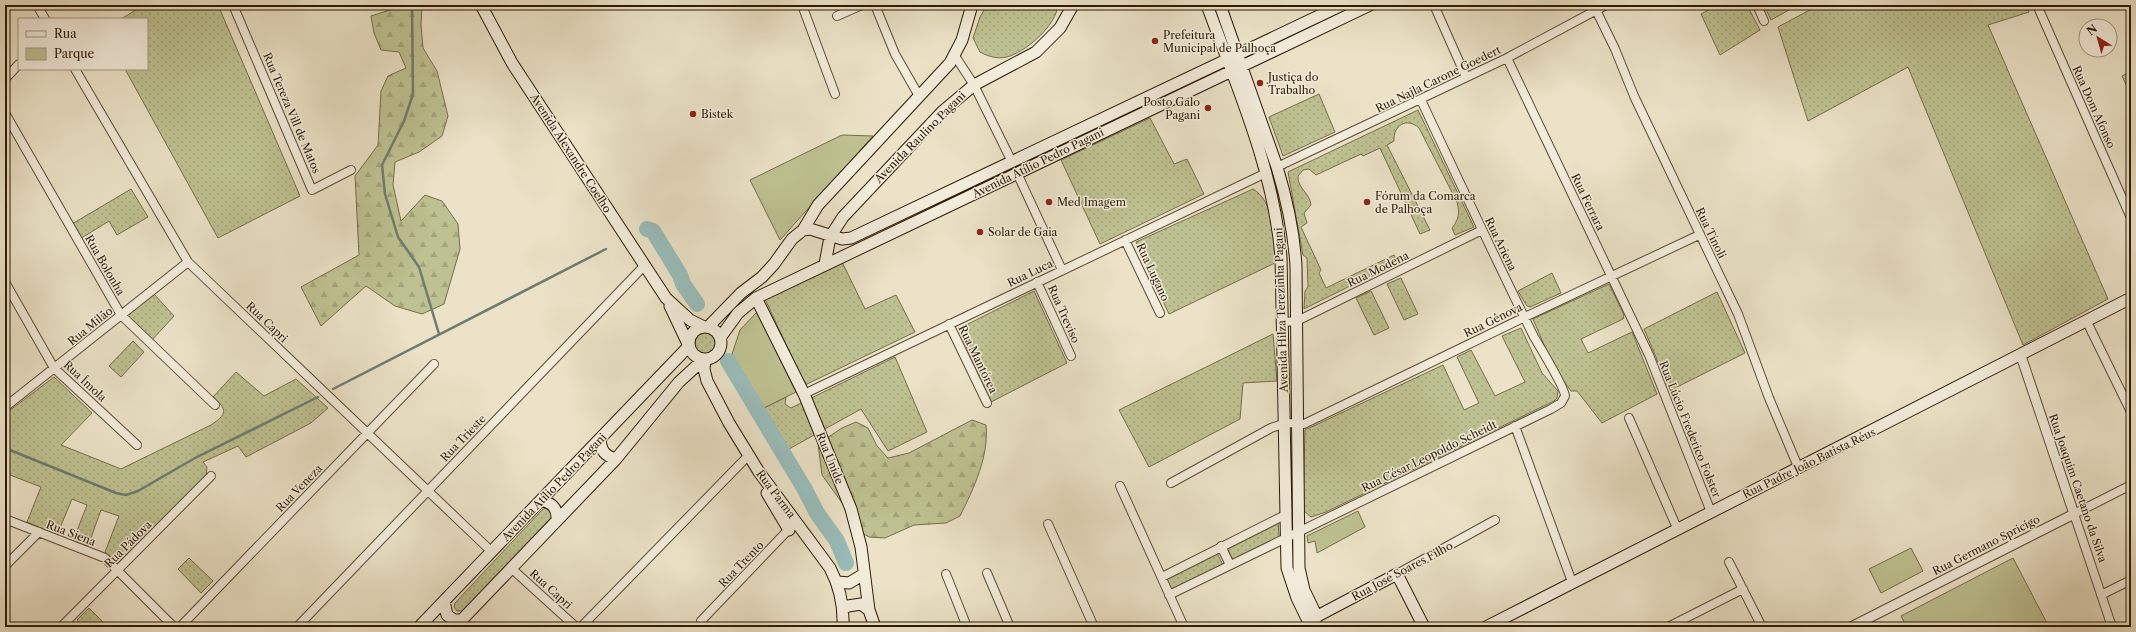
<svg xmlns="http://www.w3.org/2000/svg" width="2136" height="632" viewBox="0 0 2136 632" font-family="'Libre Caslon Text',serif">
<style>
.grass{fill:url(#grass-dots);stroke:#766e4a}
.forest{fill:url(#forest-firs);stroke:#766e4a}
.green{fill:#bec191;stroke:#766e4a}
.lines{fill:none;stroke-linecap:round;stroke-linejoin:round}
.stream{stroke:#6e7c71;stroke-width:2.5}
.river{stroke:#99bdba;stroke-width:16}
.minor-casing{stroke:#5c4d35;stroke-width:10}
.tertiary-casing{stroke:#5c4d35;stroke-width:11}
.secondary-casing{stroke:#2d1b04;stroke-width:13}
.minor{stroke:#f2ecdb;stroke-width:8}
.tertiary{stroke:#f2ecdb;stroke-width:9}
.secondary{stroke:#f2ecdb;stroke-width:11}
.poi-dot{fill:#8f2418;stroke:#f2ecdb;stroke-width:1.5}
.labels{text-anchor:middle;dominant-baseline:central;stroke-width:3;stroke-linejoin:round;paint-order:stroke}
.poi-label{font-size:11px;fill:#2d1b04;stroke:#f2ecdb;text-anchor:start}
.street-label{font-size:11px;fill:#2d1b04;stroke:#f2ecdb}
</style>
<defs>
<pattern id="grass-dots" width="8" height="8" patternUnits="userSpaceOnUse"><rect width="8" height="8" fill="#bec191"/><path d="M2 2h.1M6 6h.1" fill="none" stroke="#a4a57b" stroke-width="1.8" stroke-linecap="round"/></pattern>
<pattern id="forest-firs" width="22" height="20" patternUnits="userSpaceOnUse"><rect width="22" height="20" fill="#bec191"/><path d="M5 1l3.5 6h-7zM16 11l3.5 6h-7z" fill="#a4a57b"/></pattern>
</defs>
<rect width="100%" height="100%" fill="#ebe2c7"/>
<filter id="stains"><feTurbulence type="fractalNoise" baseFrequency=".005" numOctaves="4"/><feColorMatrix values="0 0 0 0 .2 0 0 0 0 .09 0 0 0 0 .02 0 0 0 .5 -.17"/></filter>
<radialGradient id="worn" r=".72"><stop offset=".6" stop-color="#630" stop-opacity="0"/><stop offset="1" stop-color="#630" stop-opacity=".3"/></radialGradient>
<path class="grass" d="M144 5H218L300 196 218 238 125 69H147V19H121Z
M987 5H1058C1056 25 1029 49 1010 56 1000 60 989 57 980 52L973 38 980 17Z
M1718 5H1747L1760 30 1720 55 1701 14Z
M1764 5H1798L1771 20Z
M1819 5H2025L2029 12 1988 25 2108 299 2023 345 1908 67 1808 121 1778 27Z
M2131 71V95L2122 76Z
M1319 94 1335 132 1283 156 1269 117Z
M1418 110 1474 227 1455 235 1452 228C1459 219 1460 213 1457 202L1419 128C1407 117 1393 125 1394 141L1387 145 1430 230 1420 234 1380 148 1363 156 1361 154 1316 175 1309 169 1303 170 1298 176C1297 188 1310 193 1311 205L1304 213 1307 223 1301 227 1321 270 1319 273 1326 288 1394 255 1398 262 1304 309 1305 291 1308 287 1307 258 1303 255 1288 172Z
M1150 118 1174 164 1187 159 1204 194 1100 244 1061 160Z
M131 189 148 217 117 235 109 221 80 239 72 224Z
M1253 189C1275 202 1274 239 1277 262L1169 314 1136 242Z
M842 262 865 309 896 295 915 332 805 385 765 299Z
M1552 273 1561 293 1530 307 1527 306 1518 291Z
M1401 278 1418 314 1404 320 1387 284Z
M1609 284 1624 315 1623 319 1581 339 1588 353 1632 332 1657 394 1602 423 1577 391H1571L1554 368 1533 319Z
M1034 291 1067 363 991 402 958 329Z
M1371 291 1389 328 1374 335 1356 298Z
M1717 292 1745 353 1667 392 1656 357 1644 329Z
M154 294 174 316 151 341 126 316Z
M1521 328 1542 373 1558 391 1557 398 1554 401 1326 512 1311 517 1303 510 1305 430 1443 365 1464 410 1479 403 1457 357 1471 350 1495 396 1525 382 1502 336Z
M695 343a11 11 0 1 1 22 0a11 11 0 1 1-22 0Z
M1273 334 1277 381 1243 383 1240 419 1149 467 1119 410Z
M133 341 144 352 121 377 109 366Z
M895 357 927 432 888 451 861 409 789 449 764 408 786 397 785 404 791 408Z
M236 372 264 396 296 379 328 408 311 423 246 457 238 446 203 462 207 467 206 476 119 562 117 563 105 552 119 516 101 510 88 546 73 541 87 505 72 499 57 535 27 522 41 487 5 473V414L54 377 92 413 61 445 121 469 211 425C227 414 228 410 213 397Z
M547 508 551 510 552 517 464 611H457L454 607 455 603 543 509Z
M1278 522 1279 537 1233 560 1227 548Z
M1217 553 1223 565 1172 591 1166 578Z
M189 558 213 581 201 593 178 569Z
M89 608 108 627H84L77 620Z"/>
<path class="forest" d="M390 5H422L421 25 423 48 437 71 448 116 442 136 419 152 395 162 393 185 401 221 425 195 442 201 458 224 460 249 444 304 422 314 395 306 366 286 321 326 301 287 359 255 355 176 378 145 381 91 388 76 406 68 399 52 381 50 374 33 371 16 390 10Z
M972 420 986 425C989 456 974 488 960 516L946 523 914 525 885 538 869 537 855 529 850 514 822 475 818 444 842 428 856 422 868 428 877 446 888 458 909 453Z"/>
<path class="green" d="M842 135 873 136 780 240 750 180Z
M757 312 796 392 764 408 732 354 740 330Z
M1358 511 1365 527 1317 553 1315 541 1308 543 1307 536Z
M1911 548 1923 571 1881 593 1869 569Z
M2013 558 2049 627H1907L1901 616Z"/>
<g class="lines">
<path class="stream" d="M412 5 413 94 404 121 382 165 385 194 398 237 419 267 439 334
M333 389 606 249
M5 448 116 493 126 495 138 491 195 458 318 397"/>
<path class="river" d="M647 229 653 231 680 275 683 284 697 304
M728 361 804 488 817 513 837 541 846 563"/>
<g class="minor-casing">
<path id="minor" d="M37 5 45 19
M233 5 312 190 351 170
M802 5 835 94
M875 5 895 54 919 96
M1434 5 1466 77
M1757 5 1764 21
M2037 5 2131 218
M1596 10 1615 49 1634 96 1738 314 1769 398 1799 469
M837 16 862 5
M955 56 974 85 1012 162
M1507 58 1649 355 1711 512
M75 69 188 262 492 552
M5 79 19 64
M5 113 121 315 215 405
M1277 167 1507 58 1606 5
M1017 173 1062 270
M1125 240 1160 313
M5 282 54 368 137 445
M1037 282 1071 356
M1283 322 1297 321 1482 230
M2087 322 2131 412
M949 324 987 403
M804 394 1266 173
M5 407 188 262
M1629 418 1677 528
M1515 426 1572 582
M1171 483 1271 428 1286 423 1304 424 1525 317 1699 235
M1120 486 1184 627
M5 519 105 558 174 627
M1048 524 1094 627
M1221 546 1230 565
M1729 562 1762 627
M5 566 39 532
M511 568 576 627
M987 573 1010 627
M946 574 967 627
M1397 574 1495 520
M1162 577 1287 514
M1169 595 1551 409 1561 403 1565 396C1565 389 1540 347 1534 337 1495 258 1458 179 1421 100
M2101 595 2131 580
M701 621 792 526
M61 627 211 476
M180 627 434 364
M297 627 645 265
M581 627 748 456
M1668 627 1743 589
M2112 627 2074 514 2131 485"/>
</g>
<g class="tertiary-casing">
<path id="tertiary" d="M1851 627 2074 514 2021 356"/>
</g>
<g class="secondary-casing">
<path id="secondary" d="M481 5 512 63 666 298 690 320 704 327
M1207 5C1237 87 1274 170 1281 257L1287 568 1297 598 1311 627
M1220 5 1277 167C1287 200 1294 232 1296 266L1299 568 1304 590 1317 617
M803 230 818 205 950 63 962 40 972 5
M825 264 830 237 843 217 942 112 974 85 1036 52 1060 28 1073 5
M756 298 804 394 851 509 861 547 869 610 875 627
M670 306 688 344
M689 343a16 16 0 1 1 32 0a16 16 0 1 1-32 0Z
M708 327 741 293 762 277 774 264 792 239 803 230 810 229 842 239 851 238 1342 5
M720 338 738 313 756 298 1370 5
M705 360 704 369 707 381 729 423 759 472 830 568C840 587 844 605 843 627
M600 439C601 451 605 456 616 459
M767 493 789 530
M541 500C552 503 558 508 557 520
M838 582 849 583 864 574
M444 601 447 615 454 620H461
M843 609 848 606 861 604 869 610
M1310 620 1397 574 1424 627
M419 627 688 347
M455 627 616 459 679 382 703 360
M1486 627 2131 298"/>
</g>
<use href="#minor" class="minor"/>
<use href="#tertiary" class="tertiary"/>
<use href="#secondary" class="secondary"/>
</g>
<g class="poi-dot">
<circle cx="1155" cy="41" r="4"/>
<circle cx="1260" cy="83" r="4"/>
<circle cx="1208" cy="108" r="4"/>
<circle cx="693" cy="114" r="4"/>
<circle cx="1049" cy="202" r="4"/>
<circle cx="1367" cy="202" r="4"/>
<circle cx="980" cy="232" r="4"/>
</g>
<g class="labels">
<g class="poi-label">
<text x="1163" y="35">Prefeitura<tspan x="1163" dy="13">Municipal de Palhoça</tspan></text>
<text x="1268" y="77">Justiça do<tspan x="1268" dy="13">Trabalho</tspan></text>
<text x="1200" y="102" text-anchor="end">Posto Galo<tspan x="1200" dy="13">Pagani</tspan></text>
<text x="701" y="114">Bistek</text>
<text x="1375" y="196">Fórum da Comarca<tspan x="1375" dy="13">de Palhoça</tspan></text>
<text x="1057" y="202">Med Imagem</text>
<text x="988" y="232">Solar de Gaia</text>
</g>
<g class="street-label">
<text transform="translate(1438 79) rotate(-26)">Rua Najla Carone Goedert</text>
<text transform="translate(2094 107) rotate(66)">Rua Dom Afonso</text>
<text transform="translate(292 113) rotate(67)">Rua Tereza Vill de Matos</text>
<text transform="translate(920 137) rotate(-45)">Avenida Raulino Pagani</text>
<text transform="translate(571 153) rotate(57)">Avenida Alexandre Coelho</text>
<text transform="translate(1038 163) rotate(-26)">Avenida Atílio Pedro Pagani</text>
<text transform="translate(1588 202) rotate(64)">Rua Ferrara</text>
<text transform="translate(1711 233) rotate(64)">Rua Tínoli</text>
<text transform="translate(1501 244) rotate(64)">Rua Ariena</text>
<text transform="translate(105 265) rotate(60)">Rua Bolonha</text>
<text transform="translate(1378 269) rotate(-26)">Rua Modena</text>
<text transform="translate(1153 272) rotate(65)">Rua Lugano</text>
<text transform="translate(1030 273) rotate(-26)">Rua Luca</text>
<text transform="translate(1281 310) rotate(-92)">Avenida Hilza Terezinha Pagani</text>
<text transform="translate(1064 314) rotate(66)">Rua Treviso</text>
<text transform="translate(1493 320) rotate(-26)">Rua Gênova</text>
<text transform="translate(267 322) rotate(44)">Rua Capri</text>
<text transform="translate(90 326) rotate(-39)">Rua Milão</text>
<text transform="translate(978 359) rotate(64)">Rua Mantórea</text>
<text transform="translate(85 381) rotate(43)">Rua Ímola</text>
<text transform="translate(1690 429) rotate(68)">Rua Lúcio Frederico Folster</text>
<text transform="translate(463 438) rotate(-46)">Rua Trieste</text>
<text transform="translate(1429 456) rotate(-26)">Rua César Leopoldo Scheidt</text>
<text transform="translate(830 458) rotate(68)">Rua Unide</text>
<text transform="translate(1809 463) rotate(-26)">Rua Padre João Batista Réus</text>
<text transform="translate(554 487) rotate(-46)">Avenida Atílio Pedro Pagani</text>
<text transform="translate(299 488) rotate(-46)">Rua Veneza</text>
<text transform="translate(2078 488) rotate(71)">Rua Joaquim Caetano da Silva</text>
<text transform="translate(776 494) rotate(53)">Rua Parma</text>
<text transform="translate(71 533) rotate(21)">Rua Siena</text>
<text transform="translate(128 544) rotate(-45)">Rua Pádova</text>
<text transform="translate(1986 545) rotate(-27)">Rua Germano Spricigo</text>
<text transform="translate(741 564) rotate(-46)">Rua Trento</text>
<text transform="translate(1402 571) rotate(-28)">Rua José Soares Filho</text>
<text transform="translate(551 589) rotate(42)">Rua Capri</text>
</g>
</g>
<rect width="2136" height="632" fill="none" stroke="#ebe2c7" stroke-width="20"/>
<rect x="6" y="6" width="2124" height="620" fill="none" stroke="#2d1b04" stroke-width="2"/>
<rect x="10" y="10" width="2116" height="612" fill="none" stroke="#2d1b04"/>
<rect x="18" y="18" width="130" height="52" fill="#f2ecdb" stroke="#a39885"/>
<rect x="26" y="31" width="20" height="6" fill="#f2ecdb" stroke="#a39885"/>
<text x="54" y="38" font-size="12" fill="#2d1b04">Rua</text>
<rect x="26" y="48" width="20" height="12" fill="#bec191" stroke="#a39885"/>
<text x="54" y="58" font-size="12" fill="#2d1b04">Parque</text>
<g transform="translate(2098 38) rotate(323)"><circle r="19" fill="#f2ecdb" stroke="#a39885"/>
<path d="M0-3L7 15L0 10L-7 15Z" fill="#8f2418"/>
<text y="-6" font-size="11" font-weight="bold" text-anchor="middle" fill="#2d1b04">N</text>
</g>
<rect width="100%" height="100%" filter="url(#stains)"/>
<rect width="100%" height="100%" fill="url(#worn)"/>
</svg>
